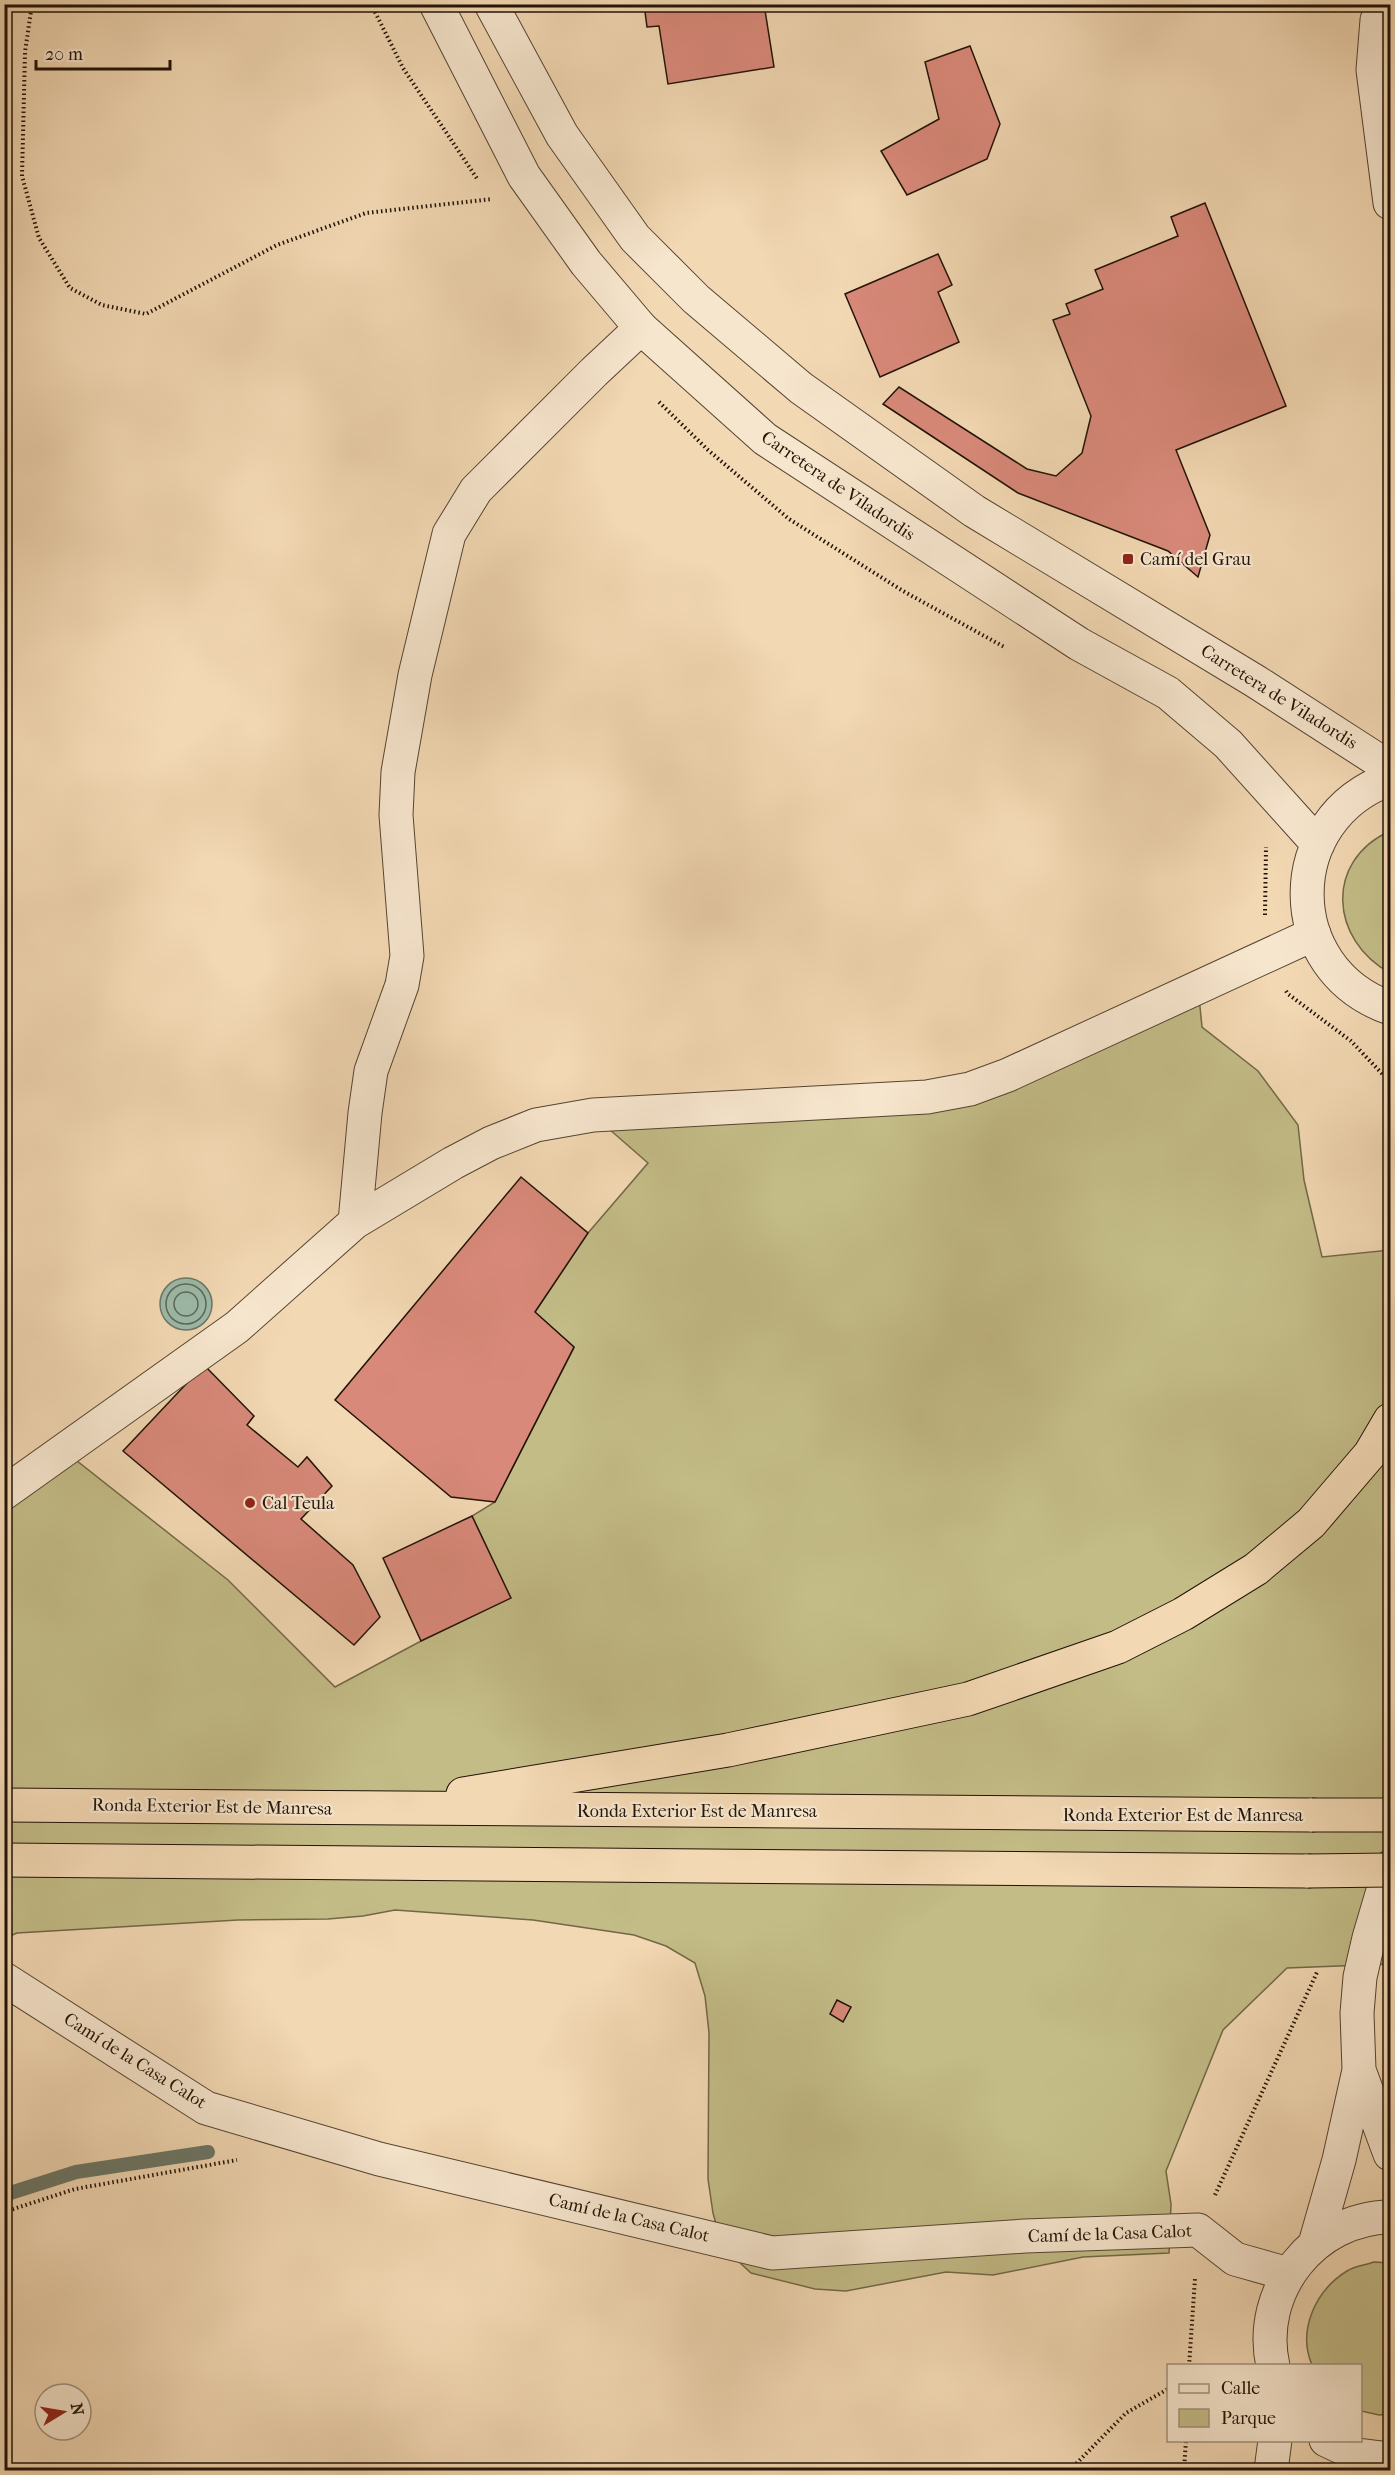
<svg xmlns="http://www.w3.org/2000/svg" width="1395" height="2475" viewBox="0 0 1395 2475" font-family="'IM FELL French Canon',serif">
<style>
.green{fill:#c3bc87;stroke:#726846;stroke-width:1.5}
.water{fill:#9cbaa9;stroke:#6b7768;stroke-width:1.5}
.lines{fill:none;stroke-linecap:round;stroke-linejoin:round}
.shore{stroke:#5e6658;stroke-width:1.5}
.stream{stroke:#6b7768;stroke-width:14}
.building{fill:#d9897a;stroke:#211306;stroke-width:1.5}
.minor-casing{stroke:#554431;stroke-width:35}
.tertiary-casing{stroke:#554431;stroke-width:35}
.trunk-casing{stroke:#211306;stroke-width:35}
.path{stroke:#211306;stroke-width:4;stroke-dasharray:1.5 3;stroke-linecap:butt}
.minor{stroke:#f7e6ce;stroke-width:33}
.tertiary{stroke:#f7e6ce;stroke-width:33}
.trunk{stroke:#f2d8b3;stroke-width:33}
.trunk-bridge-casing{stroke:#211306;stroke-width:35;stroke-linecap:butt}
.trunk-bridge{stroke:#f2d8b3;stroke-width:33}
.poi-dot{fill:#8f2418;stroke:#f7e6ce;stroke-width:2}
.labels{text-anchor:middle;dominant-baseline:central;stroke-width:4.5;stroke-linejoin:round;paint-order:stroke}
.street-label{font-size:18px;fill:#211306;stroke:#f7e6ce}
.poi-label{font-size:18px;fill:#211306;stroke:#f7e6ce;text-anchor:start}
</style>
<rect width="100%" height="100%" fill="#f2d8b3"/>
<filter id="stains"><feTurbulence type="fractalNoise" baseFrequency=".00333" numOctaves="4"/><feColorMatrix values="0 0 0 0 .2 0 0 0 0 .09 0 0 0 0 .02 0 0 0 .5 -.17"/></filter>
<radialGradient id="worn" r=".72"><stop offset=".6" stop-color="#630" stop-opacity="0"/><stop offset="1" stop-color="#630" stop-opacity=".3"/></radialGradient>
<path class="green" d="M1390 831V973C1330 940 1324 861 1390 831Z
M1198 987 1202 1027 1258 1071 1298 1125 1304 1180 1322 1257 1390 1250V1964L1287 1968 1223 2030 1166 2171 1171 2204 1169 2253 1083 2257 993 2275 946 2272 846 2291 815 2289 751 2273 722 2246 713 2213 708 2179 709 2033 705 1996 695 1963 666 1946 634 1935 533 1920 395 1910 363 1916 328 1919 238 1920 17 1933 5 1938V1493L63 1450 228 1580 335 1687 421 1641 510 1598 472 1516 495 1502 574 1348 535 1312 588 1233 648 1163 593 1115 927 1097Z
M1374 2262 1390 2263V2414L1379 2415 1361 2411 1360 2366 1312 2365C1297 2330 1316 2290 1347 2271 1355 2266 1366 2265 1374 2262Z"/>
<path class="water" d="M160 1304a26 26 0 1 1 52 0a26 26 0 1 1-52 0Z"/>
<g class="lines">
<path class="shore" d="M166 1304a20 20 0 1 1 40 0a20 20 0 1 1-40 0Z
M174 1304a12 12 0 1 1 24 0a12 12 0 1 1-24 0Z"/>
<path class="stream" d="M4 2195 76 2172 208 2152"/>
</g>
<path class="building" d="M644 4H764L774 67 668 84 659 26 647 27Z
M970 46 1000 124 987 159 907 195 881 151 939 119 925 62Z
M1205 203 1286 406 1176 450 1210 535 1198 577 1168 551 1018 493 883 404 899 387 1027 469 1056 476 1082 453 1091 416 1053 320 1070 314 1066 304 1103 289 1095 270 1178 236 1171 217Z
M938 254 952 285 938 292 959 342 880 377 845 294Z
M521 1177 588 1233 535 1312 574 1347 495 1502 451 1497 335 1400Z
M204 1365 254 1416 247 1425 298 1467 307 1457 332 1486 301 1519 353 1565 380 1617 354 1645 123 1451Z
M472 1516 511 1598 421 1641 383 1558Z
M837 2000 851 2007 843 2022 830 2014Z"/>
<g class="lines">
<g class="minor-casing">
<path id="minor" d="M1377 20 1373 70 1390 203
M355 1222 453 1163 491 1143 536 1125 593 1115 927 1097 970 1089 1008 1075 1314 934
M4 1493 237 1327 355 1222 365 1113 371 1071 402 985 407 956 396 815 398 772 415 675 449 534 476 490 594 372 641 328
M4 1979 206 2108 379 2159 772 2253 1025 2236 1198 2230 1235 2259 1288 2274"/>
</g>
<g class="tertiary-casing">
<path id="tertiary" d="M436 4 524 176 586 263 641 328 765 439 1079 644 1168 693 1228 744 1318 844
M491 4 562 135 635 238 696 299 801 388 974 511 1255 681 1390 768
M1390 779C1280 818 1279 969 1390 1008
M1359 2070 1390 2154
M1315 2244 1339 2160 1359 2070 1357 2013 1360 1977 1369 1938 1390 1867
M1273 2366C1256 2291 1314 2218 1390 2217
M1326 2440 1358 2455 1390 2459
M1271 2470 1275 2440"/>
</g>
<g class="trunk-casing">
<path id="trunk" d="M463 1794 728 1750 968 1699 1118 1647 1183 1614 1256 1569 1311 1523 1370 1454 1390 1420
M4 1805 1312 1815
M4 1860 1308 1871"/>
</g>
<path class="path" d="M32 4 25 52 22 176 39 238 70 288 102 305 146 314 277 245 366 213 492 199
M371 4 403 68 478 180
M1329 4 1337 12
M659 402 708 450 789 519 903 591 1006 648
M1265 915 1266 847
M1286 991 1288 994 1351 1041 1390 1082
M1386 1776 1390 1759
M1215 2195 1318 1970
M4 2212 75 2189 237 2160
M1189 2366 1195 2279
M1070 2470 1126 2413 1168 2389
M1184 2470 1186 2440"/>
<use href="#minor" class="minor"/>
<use href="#tertiary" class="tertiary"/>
<use href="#trunk" class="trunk"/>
<g class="trunk-bridge-casing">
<path id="trunk-bridge" d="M1312 1815H1390
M1308 1871 1390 1870"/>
</g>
<use href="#trunk-bridge" class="trunk-bridge"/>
</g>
<g class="poi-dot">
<rect x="1122" y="553" width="12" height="12" rx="3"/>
<circle cx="250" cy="1503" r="6"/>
</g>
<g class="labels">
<g class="street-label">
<text transform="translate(838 486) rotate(34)">Carretera de Viladordis</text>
<text transform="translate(1279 697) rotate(32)">Carretera de Viladordis</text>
<text transform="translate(212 1807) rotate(1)">Ronda Exterior Est de Manresa</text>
<text x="697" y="1811">Ronda Exterior Est de Manresa</text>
<text x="1183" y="1815">Ronda Exterior Est de Manresa</text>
<text transform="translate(135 2061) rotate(32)">Camí de la Casa Calot</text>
<text transform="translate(629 2218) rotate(13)">Camí de la Casa Calot</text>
<text transform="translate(1110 2234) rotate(-2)">Camí de la Casa Calot</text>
</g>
<g class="poi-label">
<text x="1140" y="559">Camí del Grau</text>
<text x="262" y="1503">Cal Teula</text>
</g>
</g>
<rect width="1395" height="2475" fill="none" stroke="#f2d8b3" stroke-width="24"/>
<rect x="6" y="6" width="1383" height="2463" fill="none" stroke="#211306" stroke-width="3"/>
<rect x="12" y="12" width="1371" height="2451" fill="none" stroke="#211306" stroke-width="1.5"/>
<rect x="1167" y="2364" width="195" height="78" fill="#f7e6ce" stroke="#a1927e" stroke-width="1.5"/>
<rect x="1179" y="2384" width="30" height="9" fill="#f7e6ce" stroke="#a1927e" stroke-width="1.5"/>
<text x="1221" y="2394" font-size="18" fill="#211306">Calle</text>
<rect x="1179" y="2409" width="30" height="18" fill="#c3bc87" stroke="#a1927e" stroke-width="1.5"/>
<text x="1221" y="2424" font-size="18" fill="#211306">Parque</text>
<g transform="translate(63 2412) rotate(79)"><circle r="28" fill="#f7e6ce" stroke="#a1927e" stroke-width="1.5"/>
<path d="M0-4.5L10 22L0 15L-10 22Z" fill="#8f2418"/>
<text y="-9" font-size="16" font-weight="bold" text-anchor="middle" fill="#211306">N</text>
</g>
<path d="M36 60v9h134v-9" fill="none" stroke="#211306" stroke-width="3"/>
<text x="45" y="60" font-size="18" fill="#211306" stroke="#f7e6ce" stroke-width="4.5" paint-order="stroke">20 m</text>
<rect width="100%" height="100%" filter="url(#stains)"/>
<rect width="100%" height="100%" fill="url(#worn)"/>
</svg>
